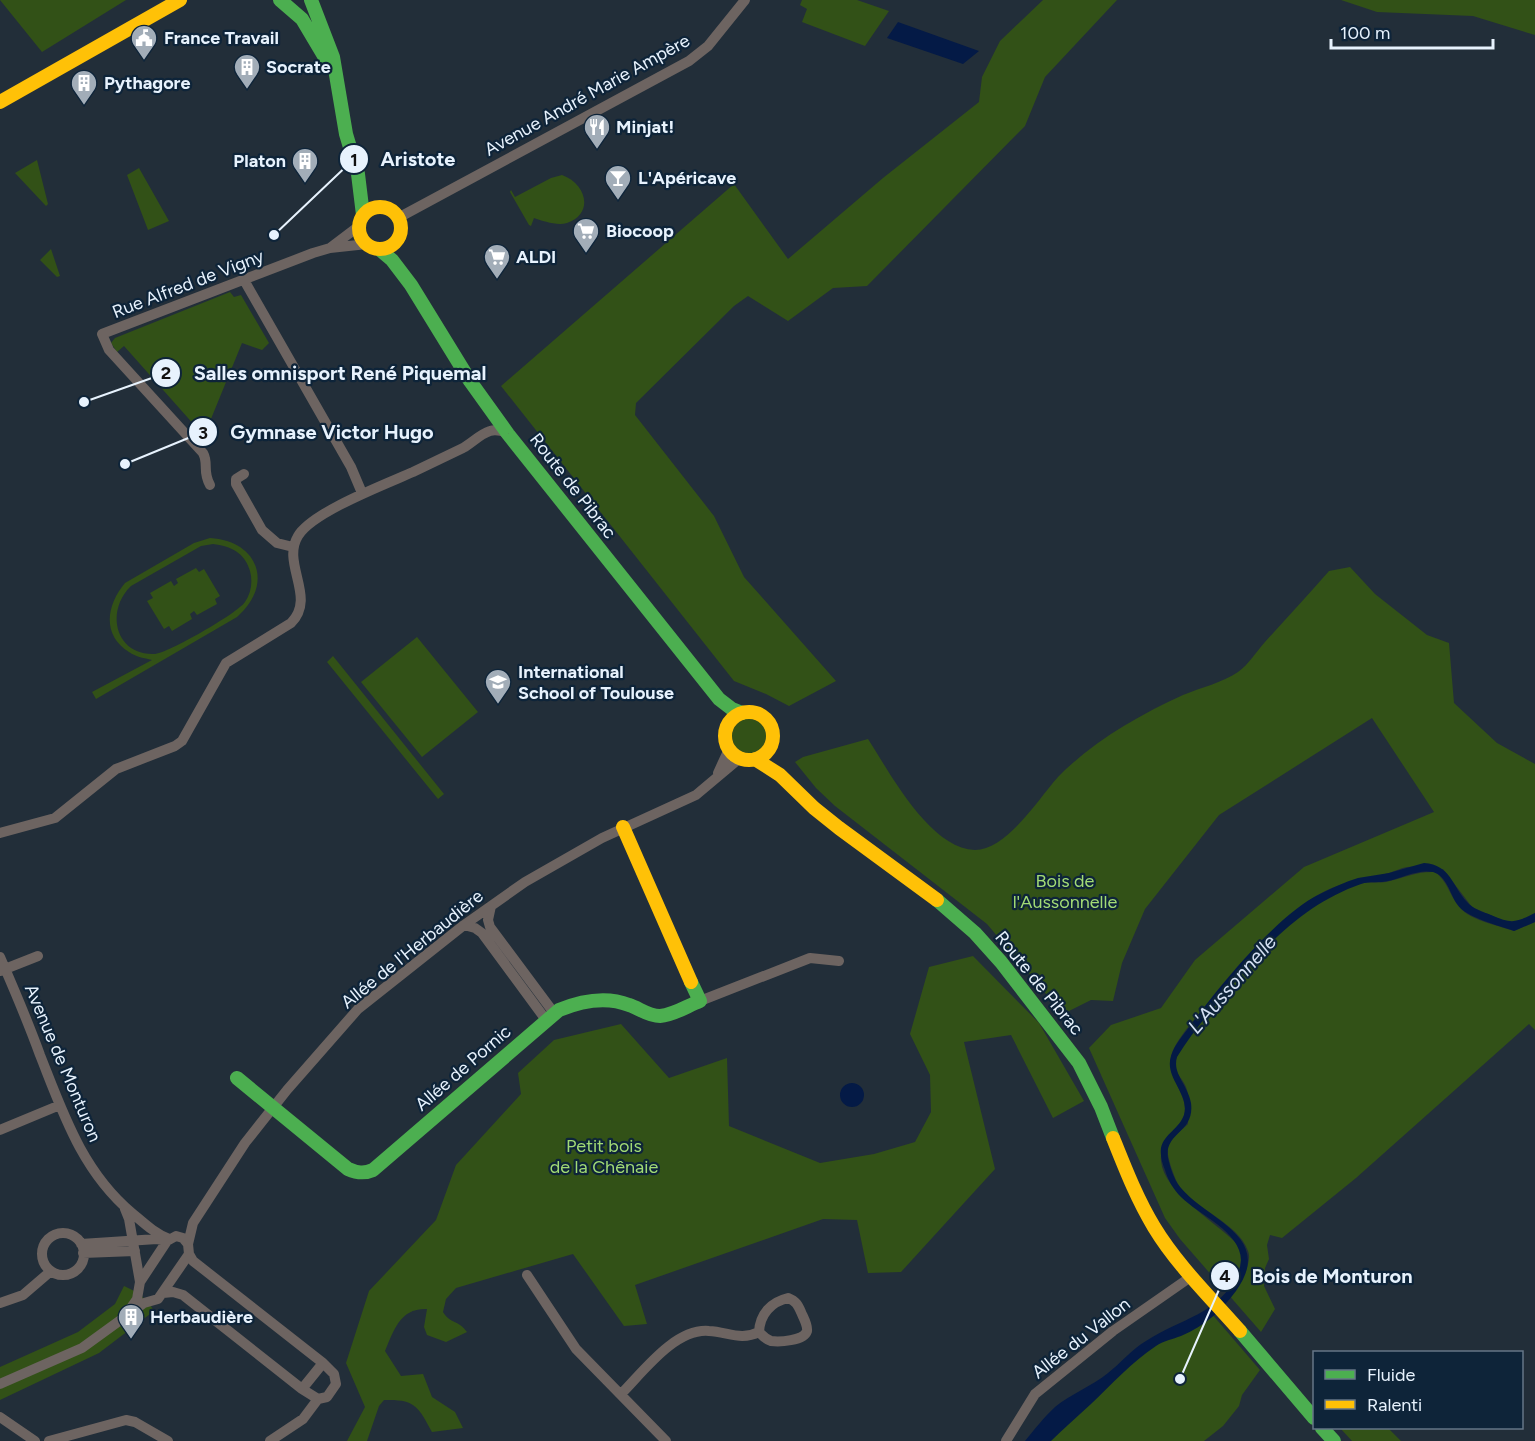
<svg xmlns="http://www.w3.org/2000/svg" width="1535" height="1441" viewBox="0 0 1535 1441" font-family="Figtree,sans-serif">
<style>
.green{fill:#325117;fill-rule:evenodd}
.water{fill:#041a46}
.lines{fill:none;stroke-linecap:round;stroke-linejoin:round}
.street{stroke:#6d6461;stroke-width:10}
.fast{stroke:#4caf50;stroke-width:14}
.slow{stroke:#ffc107;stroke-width:14}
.labels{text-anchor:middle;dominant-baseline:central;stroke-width:4.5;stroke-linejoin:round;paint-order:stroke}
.poi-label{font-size:18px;font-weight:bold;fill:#e7f2fd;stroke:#0e2439;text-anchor:start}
.street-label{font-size:18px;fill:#e7f2fd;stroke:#0e2439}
.park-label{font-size:18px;fill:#a2db75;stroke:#0e2439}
.water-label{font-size:20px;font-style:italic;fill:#d5e1f4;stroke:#0e2439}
.leader{fill:none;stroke:#e7f2fd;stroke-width:2}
.callout-dot{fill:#e7f2fd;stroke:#0e2439;stroke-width:2}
.mark-label{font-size:18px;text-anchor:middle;font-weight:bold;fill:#111}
.callout-label{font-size:20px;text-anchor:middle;font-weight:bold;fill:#e7f2fd;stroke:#0e2439;stroke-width:4.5;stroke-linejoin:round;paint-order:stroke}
</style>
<rect width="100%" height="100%" fill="#222e39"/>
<path class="green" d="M0 0H126L42 52Z
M802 0H857L889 11 865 46 802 22 807 9 800 5Z
M1043 0H1117L1045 77 1025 126 867 286 833 288 788 321 748 296 734 306 636 403 635 415 714 516 744 577 836 681 789 706 766 694 734 681 501 386 734 184 788 259 883 178 979 102 982 77 1000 41Z
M1341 0H1535V35L1473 16 1377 12Z
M37 160 48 204 46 206 15 173Z
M139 168 169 221 148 230 127 175Z
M562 175C587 184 594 214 567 223 557 226 543 221 534 218L531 226 529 225 510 192 511 190 515 197 551 178Z
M51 249 60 276 57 277 40 260Z
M230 292 234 297 241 295 269 343 262 350 242 343 204 436 124 346 117 352 111 343 115 338Z
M210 538C259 541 274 585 237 617L96 699 92 692 152 660C144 658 136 657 129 652 101 635 107 604 125 583L194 543ZM213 544C231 546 245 553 250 571 253 582 251 593 245 602 238 613 168 653 155 654 115 656 105 611 131 586L201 546Z
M1350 567 1375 594 1427 635 1449 643 1454 703 1497 743 1535 764V913L1515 923 1504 921 1472 907 1443 869C1432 869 1418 865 1407 867 1401 868 1395 871 1389 873 1364 879 1339 882 1316 896 1277 920 1234 968 1206 1005 1197 1017 1177 1038 1172 1053 1165 1075 1185 1091 1185 1109 1185 1127 1159 1136 1161 1161 1164 1193 1215 1221 1236 1243L1242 1254 1239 1272 1245 1274C1247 1267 1251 1258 1248 1251 1238 1222 1193 1209 1178 1184 1175 1179 1173 1172 1171 1167 1169 1160 1166 1151 1169 1144 1173 1136 1182 1130 1188 1124 1188 1113 1190 1097 1186 1087 1183 1079 1174 1072 1175 1063 1178 1047 1203 1020 1214 1007 1253 960 1301 899 1363 883 1371 882 1379 883 1386 882 1403 878 1417 871 1435 872 1447 881 1449 893 1457 904 1467 920 1497 925 1514 931L1535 922V1030L1529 1024 1356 1178 1282 1238 1270 1235 1267 1245 1269 1259 1265 1268 1264 1286 1275 1309 1261 1332 1180 1239 1165 1218 1089 1048 1111 1025 1161 1008 1195 960 1304 867 1434 812 1372 718 1219 815 1145 909 1122 963 1113 1001 1091 1000 1063 1014 987 924 835 806 816 788 795 762 803 757 868 739C890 773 930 849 975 850 1007 850 1039 798 1058 777 1092 742 1139 715 1183 695 1200 688 1224 682 1238 672 1248 665 1257 651 1265 642 1287 618 1308 595 1329 571Z
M196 568 199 572 204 569 220 596 215 599 217 604 197 615 194 611 190 614 192 619 172 631 169 626 164 629 147 601 153 598 150 593 171 581 174 586 178 583 176 579Z
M417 637 478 712 422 757 361 682Z
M333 656 444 794 438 799 327 662Z
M732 736a17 17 0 1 1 34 0a17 17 0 1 1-34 0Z
M973 956 1039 1023 1084 1101 1053 1118 1011 1035 964 1042 995 1169 901 1272 868 1273 857 1220 823 1219 635 1285 647 1324 624 1326 573 1254 456 1288 446 1299 443 1312C450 1324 459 1320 467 1332L446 1342 427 1335 424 1327 427 1309C400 1308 394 1330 385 1351L401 1376 423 1374 432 1397 455 1412 463 1428 432 1432C418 1406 415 1399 384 1400L379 1406 367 1441H347L365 1407 346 1363 369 1291 436 1220 456 1165 521 1094 518 1073 554 1040 621 1024 669 1078 727 1058 729 1126 820 1163 874 1154 915 1142 931 1112 930 1075 910 1034 929 967Z
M124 1286C137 1292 147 1298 154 1311L99 1353 0 1400V1367L78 1332 115 1304Z
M1211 1313 1260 1370 1242 1395 1239 1406 1223 1426 1204 1441H1038L1144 1349Z
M1340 1428H1388L1401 1441H1352Z"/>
<path class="water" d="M898 22 979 51 963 64 887 38Z
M1424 863C1451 865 1452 886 1467 902 1473 909 1483 912 1491 915 1512 924 1515 923 1535 913V922L1514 931C1498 925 1466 918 1457 904 1450 894 1447 876 1433 872 1418 869 1402 878 1388 881 1380 883 1370 881 1361 884 1303 904 1262 949 1224 995 1208 1014 1191 1034 1177 1057 1172 1074 1188 1085 1191 1103 1195 1133 1164 1132 1168 1158 1170 1167 1174 1180 1180 1187 1208 1221 1275 1236 1236 1291 1221 1311 1205 1326 1181 1336 1173 1339 1163 1341 1156 1346 1132 1362 1112 1384 1091 1404 1078 1416 1064 1428 1051 1441H1025C1034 1430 1044 1417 1055 1407 1071 1394 1092 1386 1108 1373 1121 1363 1132 1349 1146 1341 1181 1318 1219 1315 1238 1273 1254 1237 1201 1217 1181 1197 1173 1189 1168 1180 1165 1170 1162 1163 1160 1155 1161 1148 1164 1134 1180 1128 1184 1115 1190 1093 1164 1078 1171 1056 1175 1043 1186 1032 1193 1022 1221 985 1279 913 1320 894 1332 888 1345 882 1358 878 1368 876 1379 875 1389 873 1401 870 1412 866 1424 863Z
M840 1095a12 12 0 1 1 24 0a12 12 0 1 1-24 0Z"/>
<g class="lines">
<path class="street" d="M398 218 689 61 708 46 745 0
M330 248 359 226
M244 280 351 467 362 493
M244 474 236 479V484L262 530 277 543 293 547
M210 485C202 471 209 464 203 453L109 350 102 334 313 253 330 248 367 244
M718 773 729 749
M0 833 55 818 116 769 175 746 182 741 226 663 291 623C317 597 281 564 298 536 312 512 386 484 413 472 430 464 446 456 463 448 472 443 480 434 490 431 496 429 502 431 507 433
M491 906 488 920 490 927 554 1013
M464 925 475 928 482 933 546 1020
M0 957C14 989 28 1022 40 1055 63 1113 82 1171 132 1213 144 1223 154 1233 169 1239
M0 971 38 956
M700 1001 810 958 839 961
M0 1130 60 1105
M125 1209 129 1219 140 1282
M42 1254a21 21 0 1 1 42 0a21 21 0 1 1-42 0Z
M81 1244 157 1239 167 1241
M188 1244 193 1223 245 1143 287 1090 358 1009 464 925 525 882 602 838 696 795 740 758
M83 1253 135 1251
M189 1254 193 1261 323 1363
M527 1275 576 1349 666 1441
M163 1293 173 1292 183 1295 302 1389
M788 1298C796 1301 798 1305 801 1312 803 1317 808 1325 807 1331 804 1341 779 1342 771 1341 765 1339 763 1336 759 1332 760 1314 771 1302 788 1298Z
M0 1303 23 1295 51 1271
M323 1363 334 1374 336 1384 327 1397 318 1399 302 1389Z
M0 1384 82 1348 144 1303 158 1299 189 1254 188 1244 183 1238 176 1236 167 1241 140 1282 137 1299 126 1315
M621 1394C643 1372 675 1328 709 1331 728 1332 741 1341 759 1332
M0 1417 35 1441
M49 1441 126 1420 135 1422 168 1441
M270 1441 303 1419 318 1399
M1006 1441 1035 1394 1113 1331 1192 1276"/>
<path class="fast" d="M280 0 302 19 327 61
M311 0 333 57 346 134 358 174 363 215
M379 249 392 260 411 285 470 381 508 434 719 699 732 709 742 713
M937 900 975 933 1001 962 1079 1063 1101 1107 1113 1138
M237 1078 348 1169C357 1173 364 1174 373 1170L559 1010C581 1001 606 996 629 1005 639 1008 648 1016 660 1016 674 1015 687 1006 700 1001L691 982
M1240 1331 1314 1418
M1322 1428 1334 1441"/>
<path class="slow" d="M0 102 180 0
M359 228a21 21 0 1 1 42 0a21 21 0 1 1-42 0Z
M725 736a24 24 0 1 1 48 0a24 24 0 1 1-48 0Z
M755 759 780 775 814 808 839 828 937 900
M623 827 691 982
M1113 1138C1125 1168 1137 1199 1154 1227 1177 1265 1211 1298 1240 1331"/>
</g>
<defs>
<g id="civic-pin" transform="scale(1.35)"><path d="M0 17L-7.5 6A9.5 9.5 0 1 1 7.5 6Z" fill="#a2adb8" stroke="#0e2439"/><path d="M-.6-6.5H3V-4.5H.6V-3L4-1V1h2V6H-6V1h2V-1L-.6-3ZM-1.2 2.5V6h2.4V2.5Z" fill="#fff"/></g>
<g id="building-pin" transform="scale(1.35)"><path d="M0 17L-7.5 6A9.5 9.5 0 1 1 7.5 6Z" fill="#a2adb8" stroke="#0e2439"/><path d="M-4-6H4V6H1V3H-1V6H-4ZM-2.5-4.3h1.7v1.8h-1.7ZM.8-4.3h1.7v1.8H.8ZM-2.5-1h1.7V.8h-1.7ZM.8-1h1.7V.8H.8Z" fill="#fff"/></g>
<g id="restaurant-pin" transform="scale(1.35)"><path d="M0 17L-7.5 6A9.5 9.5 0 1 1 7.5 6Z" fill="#a2adb8" stroke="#0e2439"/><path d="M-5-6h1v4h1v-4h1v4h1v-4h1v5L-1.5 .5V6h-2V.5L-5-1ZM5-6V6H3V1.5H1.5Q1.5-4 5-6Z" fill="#fff"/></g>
<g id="bar-pin" transform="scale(1.35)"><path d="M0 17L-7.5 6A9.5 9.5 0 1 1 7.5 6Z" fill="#a2adb8" stroke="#0e2439"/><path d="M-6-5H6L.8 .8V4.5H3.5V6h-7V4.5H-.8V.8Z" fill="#fff"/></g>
<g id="supermarket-pin" transform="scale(1.35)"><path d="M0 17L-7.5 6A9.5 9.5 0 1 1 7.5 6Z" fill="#a2adb8" stroke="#0e2439"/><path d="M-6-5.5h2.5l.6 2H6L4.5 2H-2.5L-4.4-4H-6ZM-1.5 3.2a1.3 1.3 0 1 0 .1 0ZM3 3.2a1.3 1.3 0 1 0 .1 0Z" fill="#fff"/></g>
<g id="school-pin" transform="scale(1.35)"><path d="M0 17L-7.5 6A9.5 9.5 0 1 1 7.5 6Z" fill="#a2adb8" stroke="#0e2439"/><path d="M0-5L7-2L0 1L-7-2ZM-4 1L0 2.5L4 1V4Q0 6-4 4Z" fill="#fff"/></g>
</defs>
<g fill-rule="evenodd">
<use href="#civic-pin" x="144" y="38"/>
<use href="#building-pin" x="247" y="67"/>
<use href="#building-pin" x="84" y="83"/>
<use href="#restaurant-pin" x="597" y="127"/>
<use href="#building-pin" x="305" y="161"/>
<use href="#bar-pin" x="618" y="178"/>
<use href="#supermarket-pin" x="586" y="231"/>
<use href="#supermarket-pin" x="497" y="257"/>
<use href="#school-pin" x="498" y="682"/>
<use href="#building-pin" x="131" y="1317"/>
</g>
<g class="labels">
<g class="poi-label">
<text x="164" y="38">France Travail</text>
<text x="266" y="67">Socrate</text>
<text x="104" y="83">Pythagore</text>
<text x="616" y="127">Minjat!</text>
<text x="286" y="161" text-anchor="end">Platon</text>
<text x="638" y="178">L'Apéricave</text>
<text x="606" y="231">Biocoop</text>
<text x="516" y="257">ALDI</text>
<text x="518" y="672">International<tspan x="518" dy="21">School of Toulouse</tspan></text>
<text x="150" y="1317">Herbaudière</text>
</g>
<g class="street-label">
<text transform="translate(587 95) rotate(-29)">Avenue André Marie Ampère</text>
<text transform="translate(188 284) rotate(-21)">Rue Alfred de Vigny</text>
<text transform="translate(573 486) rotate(52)">Route de Pibrac</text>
<text transform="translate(412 949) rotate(-39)">Allée de l'Herbaudière</text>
<text transform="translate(1039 983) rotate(51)">Route de Pibrac</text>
<text transform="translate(63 1063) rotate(67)">Avenue de Monturon</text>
<text transform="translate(463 1068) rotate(-41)">Allée de Pornic</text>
<text transform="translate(1081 1338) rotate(-38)">Allée du Vallon</text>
</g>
<g class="park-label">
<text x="1065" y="881">Bois de<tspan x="1065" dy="21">l'Aussonnelle</tspan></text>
<text x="604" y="1146">Petit bois<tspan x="604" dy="21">de la Chênaie</tspan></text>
</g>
<g class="water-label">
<text transform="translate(1232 984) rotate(-49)">L'Aussonnelle</text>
</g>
</g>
<path class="leader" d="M274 235L354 159M84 402L166 373M125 464L203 432M1180 1379L1225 1276"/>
<g class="callout-dot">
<circle cx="274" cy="235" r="6"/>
<circle cx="84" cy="402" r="6"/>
<circle cx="125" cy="464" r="6"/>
<circle cx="1180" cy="1379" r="6"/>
<circle cx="354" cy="159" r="15"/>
<circle cx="166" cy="373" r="15"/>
<circle cx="203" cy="432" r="15"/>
<circle cx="1225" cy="1276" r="15"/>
</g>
<g class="mark-label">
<text x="354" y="166">1</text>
<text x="166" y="379">2</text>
<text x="203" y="439">3</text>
<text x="1225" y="1282">4</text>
</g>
<g class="callout-label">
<text x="418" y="166">Aristote</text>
<text x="340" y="380">Salles omnisport René Piquemal</text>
<text x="332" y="439">Gymnase Victor Hugo</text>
<text x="1332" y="1283">Bois de Monturon</text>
</g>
<rect x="1313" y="1351" width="210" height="78" fill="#0e2439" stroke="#657687" stroke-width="1.5"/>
<rect x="1325" y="1370" width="30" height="9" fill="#4caf50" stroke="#657687" stroke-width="1.5"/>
<text x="1367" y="1381" font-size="18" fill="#e7f2fd">Fluide</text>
<rect x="1325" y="1400" width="30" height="9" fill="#ffc107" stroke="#657687" stroke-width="1.5"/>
<text x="1367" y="1411" font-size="18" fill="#e7f2fd">Ralenti</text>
<path d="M1331 39v9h162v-9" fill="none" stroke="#e7f2fd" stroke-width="3"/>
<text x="1340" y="39" font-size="18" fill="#e7f2fd" stroke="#0e2439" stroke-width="4.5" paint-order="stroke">100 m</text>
</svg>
